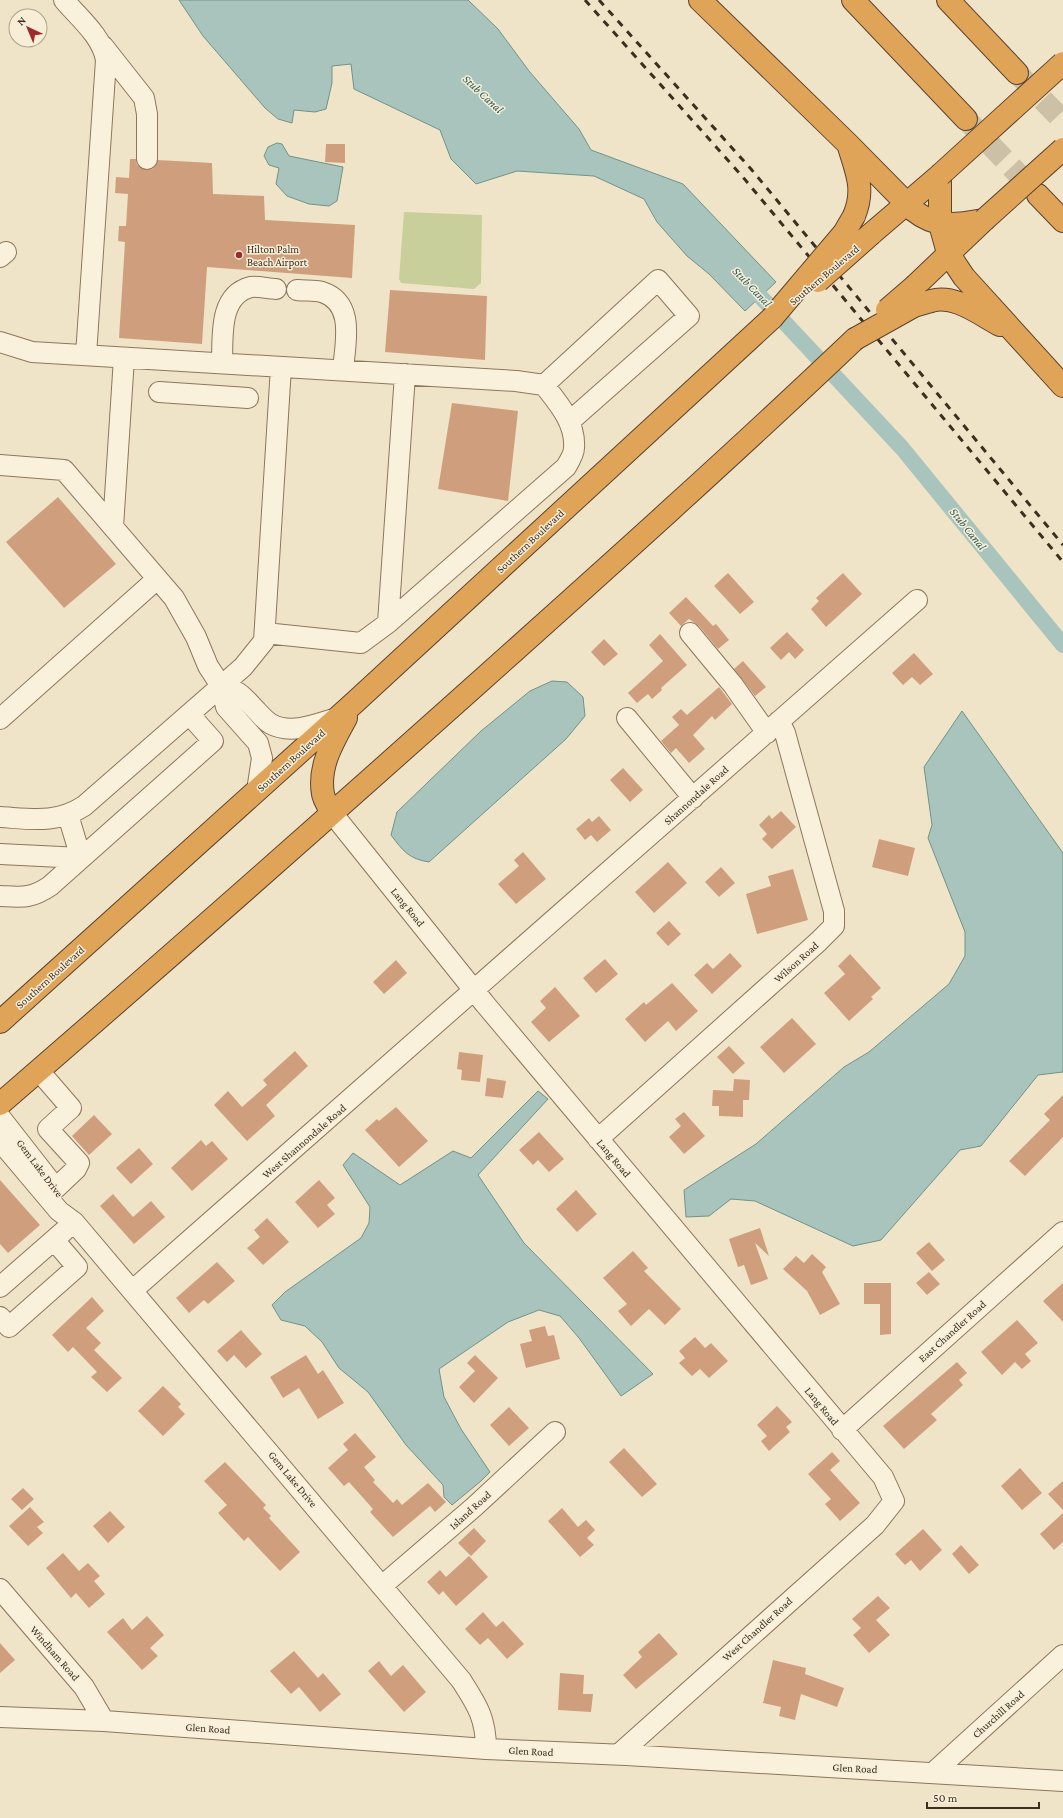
<svg xmlns="http://www.w3.org/2000/svg" width="1063" height="1818" viewBox="0 0 1063 1818" font-family="'Crimson Pro',serif">
<style>
.green{fill:#c9cf9b}
.water{fill:#a9c4bc;stroke:#6f938a}
.lines{fill:none;stroke-linecap:round;stroke-linejoin:round}
.canal{stroke:#a9c4bc;stroke-width:16}
.building{fill:#cf9f7d}
.highway-tunnel{stroke:#ccc0a6;stroke-width:22;stroke-dasharray:22 11;stroke-linecap:butt}
.minor-casing{stroke:#8d765c;stroke-width:22}
.highway-casing{stroke:#5b4430;stroke-width:24}
.minor{stroke:#faf1dc;stroke-width:20}
.highway{stroke:#e0a458;stroke-width:22}
.rail{stroke:#3d2e20;stroke-width:3;stroke-dasharray:7 7;stroke-linecap:butt}
.highway-bridge-casing{stroke:#5b4430;stroke-width:24;stroke-linecap:butt}
.highway-bridge{stroke:#e0a458;stroke-width:22}
.poi-dot{fill:#9e2a2b;stroke:#f7eed8;stroke-width:1.5}
.labels{text-anchor:middle;dominant-baseline:central;stroke-width:3;stroke-linejoin:round;paint-order:stroke}
.poi-label{font-size:11px;fill:#3d2e20;stroke:#f7eed8;text-anchor:start}
.street-label{font-size:11px;fill:#3d2e20;stroke:#f7eed8}
.water-label{font-size:12px;font-style:italic;fill:#2f5d5a;stroke:#f7eed8}
</style>
<rect width="100%" height="100%" fill="#f0e4c8"/>
<path class="green" d="M404 212 482 215 481 283 474 289 401 283 399 279Z"/>
<path class="water" d="M179 0H468L498 29 529 71 579 129 591 150 683 184 776 282 745 311 709 274 687 256 657 222 644 199 594 176 517 171 476 184 451 159 440 130 354 89 351 64 332 66V83L326 109 315 112 294 110 292 123 278 119 265 108 203 36Z
M277 143 282 144 289 156 343 167 337 201 329 206 309 204 287 196 276 184 279 168 269 165 264 156 268 147Z
M552 681 567 682 583 697 585 716 566 739 429 862C409 859 403 851 391 835L397 812 481 731 530 691Z
M962 711 1063 853V1072L1038 1075 981 1146 960 1150 881 1240 853 1246 755 1201 731 1199 709 1216 686 1217 684 1190 756 1144 844 1067 869 1052 949 984 965 956V932L928 838 932 825 924 767Z
M538 1091 548 1099 478 1175 524 1243 653 1374 621 1396 579 1338 560 1316 539 1310 508 1322 439 1369 444 1397 461 1429 490 1472 481 1481 452 1505 444 1497 443 1485 406 1445 368 1392 339 1368 322 1342 305 1326 281 1320 272 1305 285 1292 361 1238 369 1223 370 1207 343 1165 353 1153 400 1185 453 1151 471 1158Z"/>
<g class="lines">
<path class="canal" d="M745 280 902 448 1063 645"/>
</g>
<path class="building" d="M326 144H345V163L325 162Z
M130 159H136L137 165 147 170 153 169 158 160 212 163 213 194 264 196 265 220 355 225 352 278 207 267 202 344 119 338 125 242 118 241 119 226H126L128 194 115 193 116 177 129 178Z
M390 290 487 296 485 360 385 352Z
M452 403 518 411 508 501 438 489Z
M58 497 116 564 64 608 6 542Z
M728 573 754 602 740 614 714 586Z
M843 573 862 594 826 627 811 609 819 601 816 598Z
M686 597 713 626 716 624 729 640 718 649 699 626 689 619 681 626 669 613Z
M787 632 804 650 795 659 789 652 781 660 770 648Z
M660 634 687 665 661 688 662 690 652 699 648 694 637 703 628 693 663 661 649 645Z
M604 639 618 654 604 666 591 652Z
M914 653 933 674 920 685 912 677 903 685 892 673Z
M743 661 766 687 755 696 734 669Z
M719 687 732 704 715 720 712 716 693 735 705 749 689 763 676 748 671 753 661 741 679 725 672 717 681 709 687 715Z
M623 768 643 790 630 802 610 780Z
M781 811 796 827 772 849 762 839 767 834 759 825 769 815 772 819Z
M599 816 611 830 597 842 591 835 585 840 576 829 589 818 592 822Z
M879 839 915 848 908 876 872 867Z
M523 852 546 879 516 904 498 884 519 866 514 860Z
M668 862 687 883 654 913 635 892Z
M721 867 735 883 719 897 705 882Z
M793 869 808 920 757 934 746 894 771 886 768 876Z
M669 921 681 934 668 946 656 933Z
M730 953 742 966 712 994 694 975 707 963 713 969Z
M850 954 881 988 871 997 873 999 849 1021 824 993 845 974 838 966Z
M605 959 618 974 596 993 583 978Z
M396 960 407 973 384 994 373 982Z
M672 983 698 1011 676 1031 668 1021 645 1042 625 1019 644 1002 646 1005Z
M555 987 580 1016 549 1042 531 1022 546 1008 540 1001Z
M792 1018 816 1044 784 1073 760 1047Z
M729 1046 745 1063 733 1074 717 1057Z
M295 1051 308 1066 266 1105 275 1116 247 1141 214 1105 228 1091 242 1107 267 1085 263 1080Z
M459 1052 483 1055 480 1082 461 1080 462 1070 457 1069Z
M487 1078 506 1081 503 1098 485 1096Z
M734 1079 750 1080 749 1100H743V1117L719 1116V1106H712L713 1090 733 1091Z
M1063 1095V1137L1025 1176 1009 1161 1050 1120 1044 1114Z
M396 1107 428 1141 399 1167 365 1130 377 1119 379 1121Z
M684 1112 705 1136 684 1154 669 1137 681 1126 675 1119Z
M94 1115 112 1134 89 1155 72 1136Z
M539 1132 564 1159 549 1172 538 1160 533 1165 519 1150Z
M201 1140 206 1146 212 1141 228 1159 192 1191 171 1168Z
M139 1148 153 1164 131 1184 116 1168Z
M0 1180 40 1225 8 1253 0 1244Z
M319 1180 335 1198 327 1205 335 1214 318 1228 295 1202Z
M576 1190 597 1214 577 1232 556 1209Z
M113 1194 133 1217 151 1201 165 1217 134 1244 100 1206Z
M267 1218 289 1242 263 1265 247 1248 260 1237 254 1230Z
M760 1228 769 1256 755 1243 768 1279 751 1285 744 1265 738 1267 729 1239Z
M929 1242 945 1260 932 1271 916 1253Z
M633 1251 648 1268 644 1271 681 1309 665 1325 649 1309 631 1326 618 1311 627 1304 603 1278Z
M812 1254 826 1267 822 1272 840 1304 820 1315 807 1291 783 1269 796 1256 804 1263Z
M217 1262 235 1281 208 1304 204 1300 189 1313 176 1298Z
M929 1272 940 1284 927 1295 916 1283Z
M864 1283H891V1334L880 1335V1304H864Z
M1063 1283V1322L1043 1301Z
M92 1297 104 1311 86 1328 101 1343 94 1350 122 1378 107 1392 91 1377 97 1372 73 1347 68 1352 52 1335Z
M1017 1320 1038 1343 1025 1354 1031 1361 1022 1369 1015 1362 1002 1375 981 1352Z
M545 1326 548 1336 554 1335 560 1359 526 1368 520 1344 532 1341 529 1330Z
M241 1330 262 1354 246 1368 234 1355 227 1362 217 1351Z
M695 1337 705 1348 711 1343 728 1361 709 1378 700 1369 692 1376 679 1363 685 1358 679 1351Z
M306 1355 318 1374 323 1370 344 1403 318 1419 299 1388 283 1398 270 1377Z
M475 1355 498 1378 474 1403 459 1387 475 1371 467 1363Z
M957 1362 967 1373 959 1380 963 1385 931 1414 937 1420 904 1449 883 1426Z
M163 1386 181 1404 178 1407 185 1414 163 1436 138 1411Z
M777 1406 792 1422 786 1427 790 1432 769 1451 761 1441 767 1436 757 1425Z
M509 1407 529 1428 509 1446 490 1425Z
M355 1433 376 1457 364 1467 375 1480 373 1482 393 1503 397 1499 402 1505 428 1483 446 1502 435 1512 430 1506 393 1537 370 1512 373 1509 349 1482 344 1486 328 1468 348 1450 343 1444Z
M624 1448 657 1484 642 1497 609 1462Z
M832 1452 840 1461 830 1470 860 1503 840 1521 825 1504 831 1499 808 1474Z
M225 1462 266 1505 263 1508 271 1516 269 1518 300 1552 280 1571 248 1537 244 1541 218 1513 227 1505 204 1481Z
M1020 1468 1042 1493 1022 1510 1001 1486Z
M1063 1481V1510L1048 1494Z
M23 1488 34 1499 22 1510 11 1499Z
M30 1507 44 1522 37 1527 43 1533 28 1546 9 1526Z
M562 1508 578 1527 586 1520 595 1530 587 1538 594 1545 580 1557 548 1521Z
M110 1511 125 1527 108 1543 93 1526Z
M1063 1513V1542L1054 1550 1040 1534Z
M474 1528 486 1541 471 1556 458 1543Z
M923 1529 942 1550 920 1571 911 1560 905 1565 895 1554Z
M961 1545 979 1565 969 1574 952 1554Z
M63 1553 79 1571 88 1563 100 1576 94 1581 105 1594 89 1608 76 1593 71 1598 46 1568Z
M469 1556 488 1577 456 1606 443 1591 439 1595 427 1582 440 1570 446 1577Z
M878 1596 890 1608 876 1620 890 1635 869 1653 853 1635 861 1628 852 1619Z
M483 1612 496 1627 503 1621 524 1644 507 1659 488 1638 480 1645 465 1629Z
M147 1616 164 1635 150 1648 158 1656 142 1670 107 1632 123 1618 132 1630Z
M659 1633 678 1654 636 1689 623 1675 642 1657 638 1652Z
M0 1643 15 1660 0 1673Z
M294 1651 318 1678 323 1673 341 1694 320 1712 299 1687 291 1694 270 1671Z
M773 1660 806 1668 805 1674 844 1688 837 1707 801 1694 795 1720 779 1716 781 1707 763 1703Z
M379 1661 391 1676 403 1665 426 1692 404 1712 368 1671Z
M560 1673 584 1675 583 1694H593L591 1712 558 1710Z"/>
<g class="lines">
<path class="highway-tunnel" d="M1020 76 1063 121
M966 119 1038 195"/>
<g class="minor-casing">
<path id="minor" d="M64 0C79 18 102 36 106 60L86 355
M103 46 144 98 147 114V159
M0 257 6 252
M297 290C305 291 314 290 322 292 356 303 345 344 343 370
M0 342 32 352 516 381 544 385C558 403 576 423 574 448 574 454 569 462 566 467L388 623 361 643 265 633
M222 363C223 338 218 295 251 287 258 286 269 289 276 289
M544 385 658 280 689 316 569 422
M159 392 248 398
M0 465 64 470 174 598 196 637 208 666 221 686 226 707 258 743 262 758 257 791
M113 527 124 358
M388 623 405 374
M690 633 733 685 767 733
M221 686C239 691 241 694 253 707 259 713 264 720 271 724 291 735 317 724 337 718
M627 718 693 798
M0 719 157 579
M332 813 485 1004 883 1477 894 1501 875 1525 618 1755
M68 815 81 858
M0 817C32 819 56 824 84 806L243 667 264 641 281 367
M0 854 81 858
M0 896C22 897 31 899 50 886L213 741 189 714
M39 1071 71 1108 48 1129 79 1163 76 1169 56 1188
M0 1117 50 1181
M598 1139 818 942 834 926V911L785 733 779 721
M0 1141 59 1211 74 1222 461 1680C477 1705 486 1718 486 1749
M0 1287 64 1231
M133 1290 917 600
M0 1317 9 1327 77 1267 54 1240
M842 1430 1063 1232
M383 1585 474 1507 555 1432
M0 1589 84 1687 104 1721
M0 1717 104 1721 486 1749 626 1755 1063 1781
M933 1773 1063 1655"/>
</g>
<g class="highway-casing">
<path id="highway" d="M700 0 848 144 913 210C937 229 956 225 984 220
M853 0 966 119
M948 0 1017 73
M849 147C857 173 865 190 854 216
M940 175V224L948 253 964 277 1063 386
M1038 195 1063 221
M871 234 940 175
M916 285 984 220
M931 301C955 294 979 314 1000 325
M332 813C329 807 324 800 323 794 318 766 333 742 346 718
M0 1022 354 703 772 318
M0 1104C163 963 324 821 485 677 609 566 734 454 855 339"/>
</g>
<use href="#minor" class="minor"/>
<use href="#highway" class="highway"/>
<path class="rail" d="M585 0 742 176 1063 562
M599 0 751 169 1063 545"/>
<g class="highway-bridge-casing">
<path id="highway-bridge" d="M940 175 1063 63
M984 220 1063 149
M818 281 871 234
M887 310 916 285
M772 318 844 233 854 216
M855 339 914 306 931 301"/>
</g>
<use href="#highway-bridge" class="highway-bridge"/>
</g>
<circle class="poi-dot" cx="239" cy="255" r="4"/>
<g class="labels">
<g class="poi-label">
<text x="247" y="249">Hilton Palm<tspan x="247" dy="13">Beach Airport</tspan></text>
</g>
<g class="street-label">
<text transform="translate(824 275) rotate(-40)">Southern Boulevard</text>
<text transform="translate(530 541) rotate(-43)">Southern Boulevard</text>
<text transform="translate(291 760) rotate(-42)">Southern Boulevard</text>
<text transform="translate(696 795) rotate(-42)">Shannondale Road</text>
<text transform="translate(408 907) rotate(51)">Lang Road</text>
<text transform="translate(796 962) rotate(-42)">Wilson Road</text>
<text transform="translate(50 977) rotate(-42)">Southern Boulevard</text>
<text transform="translate(304 1141) rotate(-41)">West Shannondale Road</text>
<text transform="translate(614 1158) rotate(50)">Lang Road</text>
<text transform="translate(40 1168) rotate(53)">Gem Lake Drive</text>
<text transform="translate(952 1331) rotate(-42)">East Chandler Road</text>
<text transform="translate(822 1406) rotate(50)">Lang Road</text>
<text transform="translate(293 1479) rotate(50)">Gem Lake Drive</text>
<text transform="translate(470 1510) rotate(-42)">Island Road</text>
<text transform="translate(757 1629) rotate(-42)">West Chandler Road</text>
<text transform="translate(55 1653) rotate(49)">Windham Road</text>
<text transform="translate(998 1714) rotate(-42)">Churchill Road</text>
<text transform="translate(208 1728) rotate(4)">Glen Road</text>
<text transform="translate(531 1751) rotate(3)">Glen Road</text>
<text transform="translate(855 1768) rotate(3)">Glen Road</text>
</g>
<g class="water-label">
<text transform="translate(483 94) rotate(43)">Stub Canal</text>
<text transform="translate(752 287) rotate(46)">Stub Canal</text>
<text transform="translate(968 529) rotate(51)">Stub Canal</text>
</g>
</g>
<g transform="translate(28 28) rotate(316)"><circle r="19" fill="#f7eed8" stroke="#ada18e"/>
<path d="M0-3L7 15L0 10L-7 15Z" fill="#9e2a2b"/>
<text y="-6" font-size="11" font-weight="bold" text-anchor="middle" fill="#3d2e20">N</text>
</g>
<path d="M927 1802v6h112v-6" fill="none" stroke="#3d2e20" stroke-width="2"/>
<text x="933" y="1802" font-size="12" fill="#3d2e20" stroke="#f7eed8" stroke-width="3" paint-order="stroke">50 m</text>
</svg>
